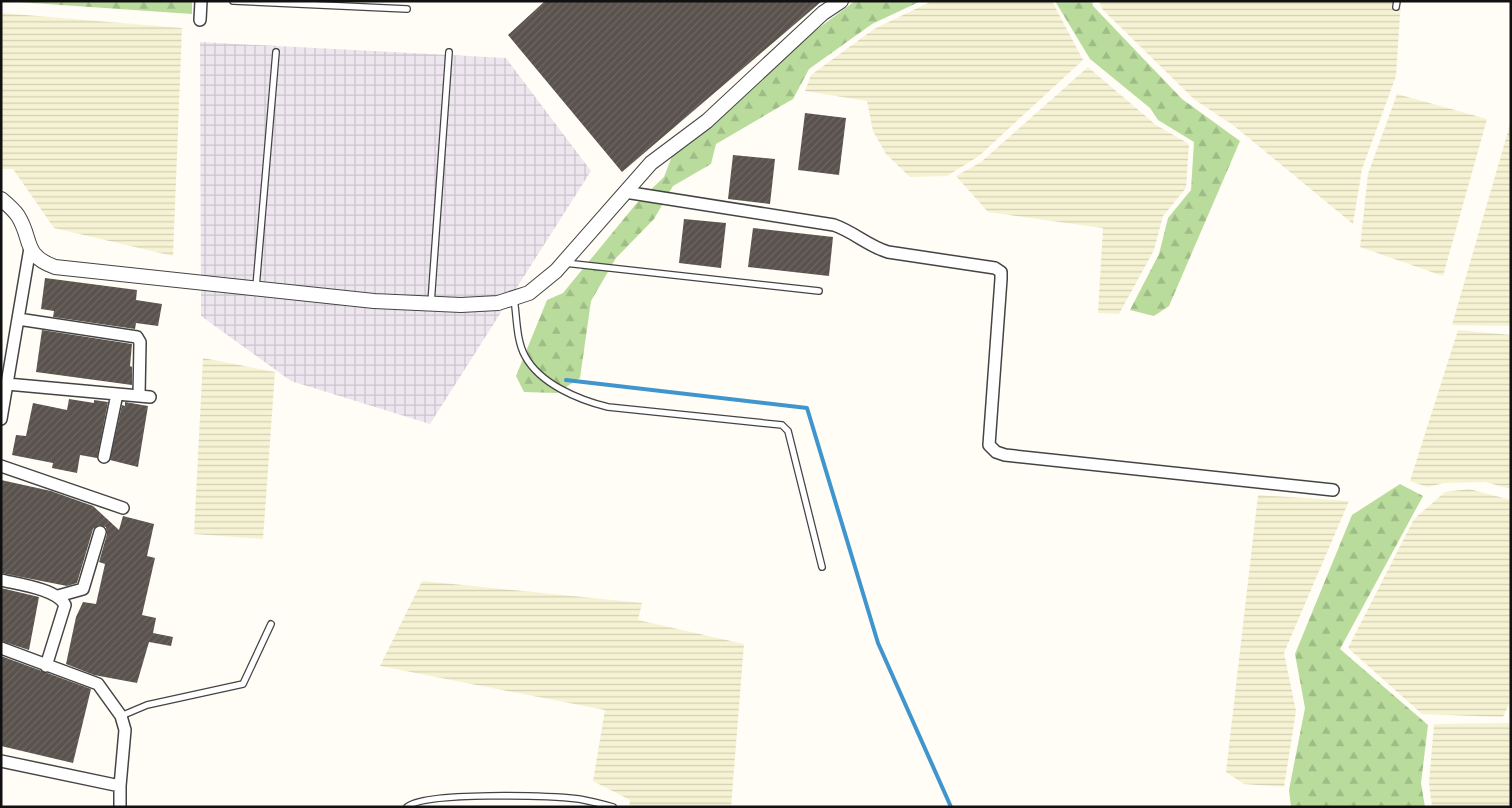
<svg xmlns="http://www.w3.org/2000/svg" width="1512" height="808" viewBox="0 0 1512 808" font-family="'Zilla Slab',serif">
<style>
.industrial{fill:url(#industrial-grid)}
.farmland{fill:url(#farmland-rules)}
.forest{fill:url(#forest-firs)}
.lines{fill:none;stroke-linecap:round;stroke-linejoin:round}
.stream{stroke:#3f96cf;stroke-width:4}
.building{fill:url(#building-hatch)}
.service-casing{stroke:#444;stroke-width:8}
.minor-casing{stroke:#444;stroke-width:14}
.tertiary-casing{stroke:#444;stroke-width:16}
.service{stroke:#fff;stroke-width:5.5}
.minor{stroke:#fff;stroke-width:11}
.tertiary{stroke:#fff;stroke-width:14}
</style>
<defs>
<pattern id="industrial-grid" width="8" height="8" patternUnits="userSpaceOnUse" patternTransform="scale(1.25)"><rect width="8" height="8" fill="#eee6ef"/><path d="M0 4h8M4 0v8" fill="none" stroke="#cbc4cc"/></pattern>
<pattern id="farmland-rules" width="6" height="5" patternUnits="userSpaceOnUse" patternTransform="scale(1.25)"><rect width="6" height="5" fill="#f6f3d4"/><path d="M0 2.5h6" fill="none" stroke="#d2cfb5"/></pattern>
<pattern id="forest-firs" width="22" height="20" patternUnits="userSpaceOnUse" patternTransform="scale(1.25)"><rect width="22" height="20" fill="#b9dc9c"/><path d="M5 1l3.5 6h-7zM16 11l3.5 6h-7z" fill="#9ebc85"/></pattern>
<pattern id="building-hatch" width="6" height="6" patternUnits="userSpaceOnUse" patternTransform="scale(1.25)"><rect width="6" height="6" fill="#5a524d"/><path d="M-1 1l2-2M0 6l6-6M5 7l2-2" fill="none" stroke="#6d6662"/></pattern>
</defs>
<rect width="100%" height="100%" fill="#fffdf5"/>
<path class="industrial" d="M200 42 506 58 591 171 430 424 291 381 201 316Z"/>
<path class="farmland" d="M932 1H1052L1083 60 979 156 947 176 910 177 886 154 873 131 867 101 805 91 811 75 874 29Z
M1099 1H1401L1396 76 1362 169 1353 224 1233 125 1195 100 1102 9Z
M1 13 182 28 173 256 54 228 13 169H1Z
M1088 67 1156 125 1189 144 1186 188 1163 216 1154 250 1119 314 1098 313 1103 228 988 212 956 176 981 162Z
M1397 94 1487 119 1443 276 1360 247 1368 174Z
M1511 121V326L1452 325Z
M1458 330 1511 335V489L1485 482 1444 483 1427 487 1410 481Z
M203 358 275 372 263 539 194 534Z
M1469 489 1511 500V700L1503 717 1422 714 1348 648 1414 519 1445 492Z
M1258 495 1349 501 1284 653 1296 711 1284 787 1244 784 1226 772Z
M422 581 642 603 638 620 744 644 731 807H629L630 800 593 781 605 710 380 666Z
M1511 723V807H1432L1429 783 1434 724Z"/>
<path class="forest" d="M3 1H192V14Z
M855 1H921L872 24 809 69 793 99 716 144 711 164 673 186 654 219 616 258 591 301 580 378 557 393 524 392 516 376 547 300 563 293 636 204 664 177 674 151 800 42Z
M1055 1H1092L1093 6 1182 99 1240 141 1169 306 1154 316 1130 310 1159 254 1168 218 1191 190 1194 142 1158 120 1150 108 1090 59Z
M1400 484 1423 496 1340 649 1428 725 1421 783 1425 807H1291L1289 790 1305 708 1295 654 1352 515Z"/>
<g class="lines">
<path class="stream" d="M566 380 807 408 878 643 951 807"/>
</g>
<path class="building" d="M545 1H822L622 172 508 35Z
M805 113 846 118 839 175 798 170Z
M733 155 775 159 770 204 728 199Z
M684 219 726 223 721 268 679 263Z
M753 228 833 237 829 276 748 267Z
M45 278 137 290 136 300 162 304 158 326 136 323 135 329 53 317 54 311 41 309Z
M42 330 132 344 130 366 132 367V385L36 372Z
M69 399 94 403V400L108 402 97 458 80 455 77 473 52 468 53 463 12 455 16 435 26 436 33 403 67 410Z
M125 402 148 406 138 467 110 460 122 405 125 406Z
M1 480 51 491 93 506 119 530 123 516 154 524 147 556 155 558 142 615 156 618 153 633 173 637 171 646 149 642 137 683 94 675 66 664 76 617 83 602 96 604 105 564 99 562 107 534 106 527 99 525 93 529 77 583 67 586 1 573Z
M1 588 39 597 29 650 1 641Z
M1 656 91 689 73 763 1 746Z"/>
<g class="lines">
<g class="service-casing">
<path id="service" d="M233 1 407 9
M1396 7 1397 1
M565 263 819 291
M256 287 276 52
M514 299C517 316 516 340 525 356 540 384 579 400 608 407L782 425 788 431 822 567
M431 303 449 52
M121 716 147 705 243 684 271 624
M407 807C425 791 551 796 579 799 590 801 602 804 613 807"/>
</g>
<g class="minor-casing">
<path id="minor" d="M200 20 201 1
M625 192 834 225C854 232 868 246 888 252L995 268 1001 272V279L989 445 996 452 1005 455 1333 490
M18 319 137 337 140 342 139 396
M7 384 150 397
M1 419 30 248
M104 457 117 394
M1 466 123 508
M1 580C18 584 57 589 65 605L46 666
M58 596 83 589 100 532
M1 648 98 684 121 716 125 730 120 786V807
M1 761 120 786"/>
</g>
<g class="tertiary-casing">
<path id="tertiary" d="M1 199C7 204 14 210 18 216 33 240 22 255 55 267L374 301 461 305 498 303 529 293 556 271 651 163 707 121 823 13 841 1"/>
</g>
<use href="#service" class="service"/>
<use href="#minor" class="minor"/>
<use href="#tertiary" class="tertiary"/>
</g>
<rect width="1512" height="808" fill="none" stroke="#111111" stroke-width="5"/>
</svg>
